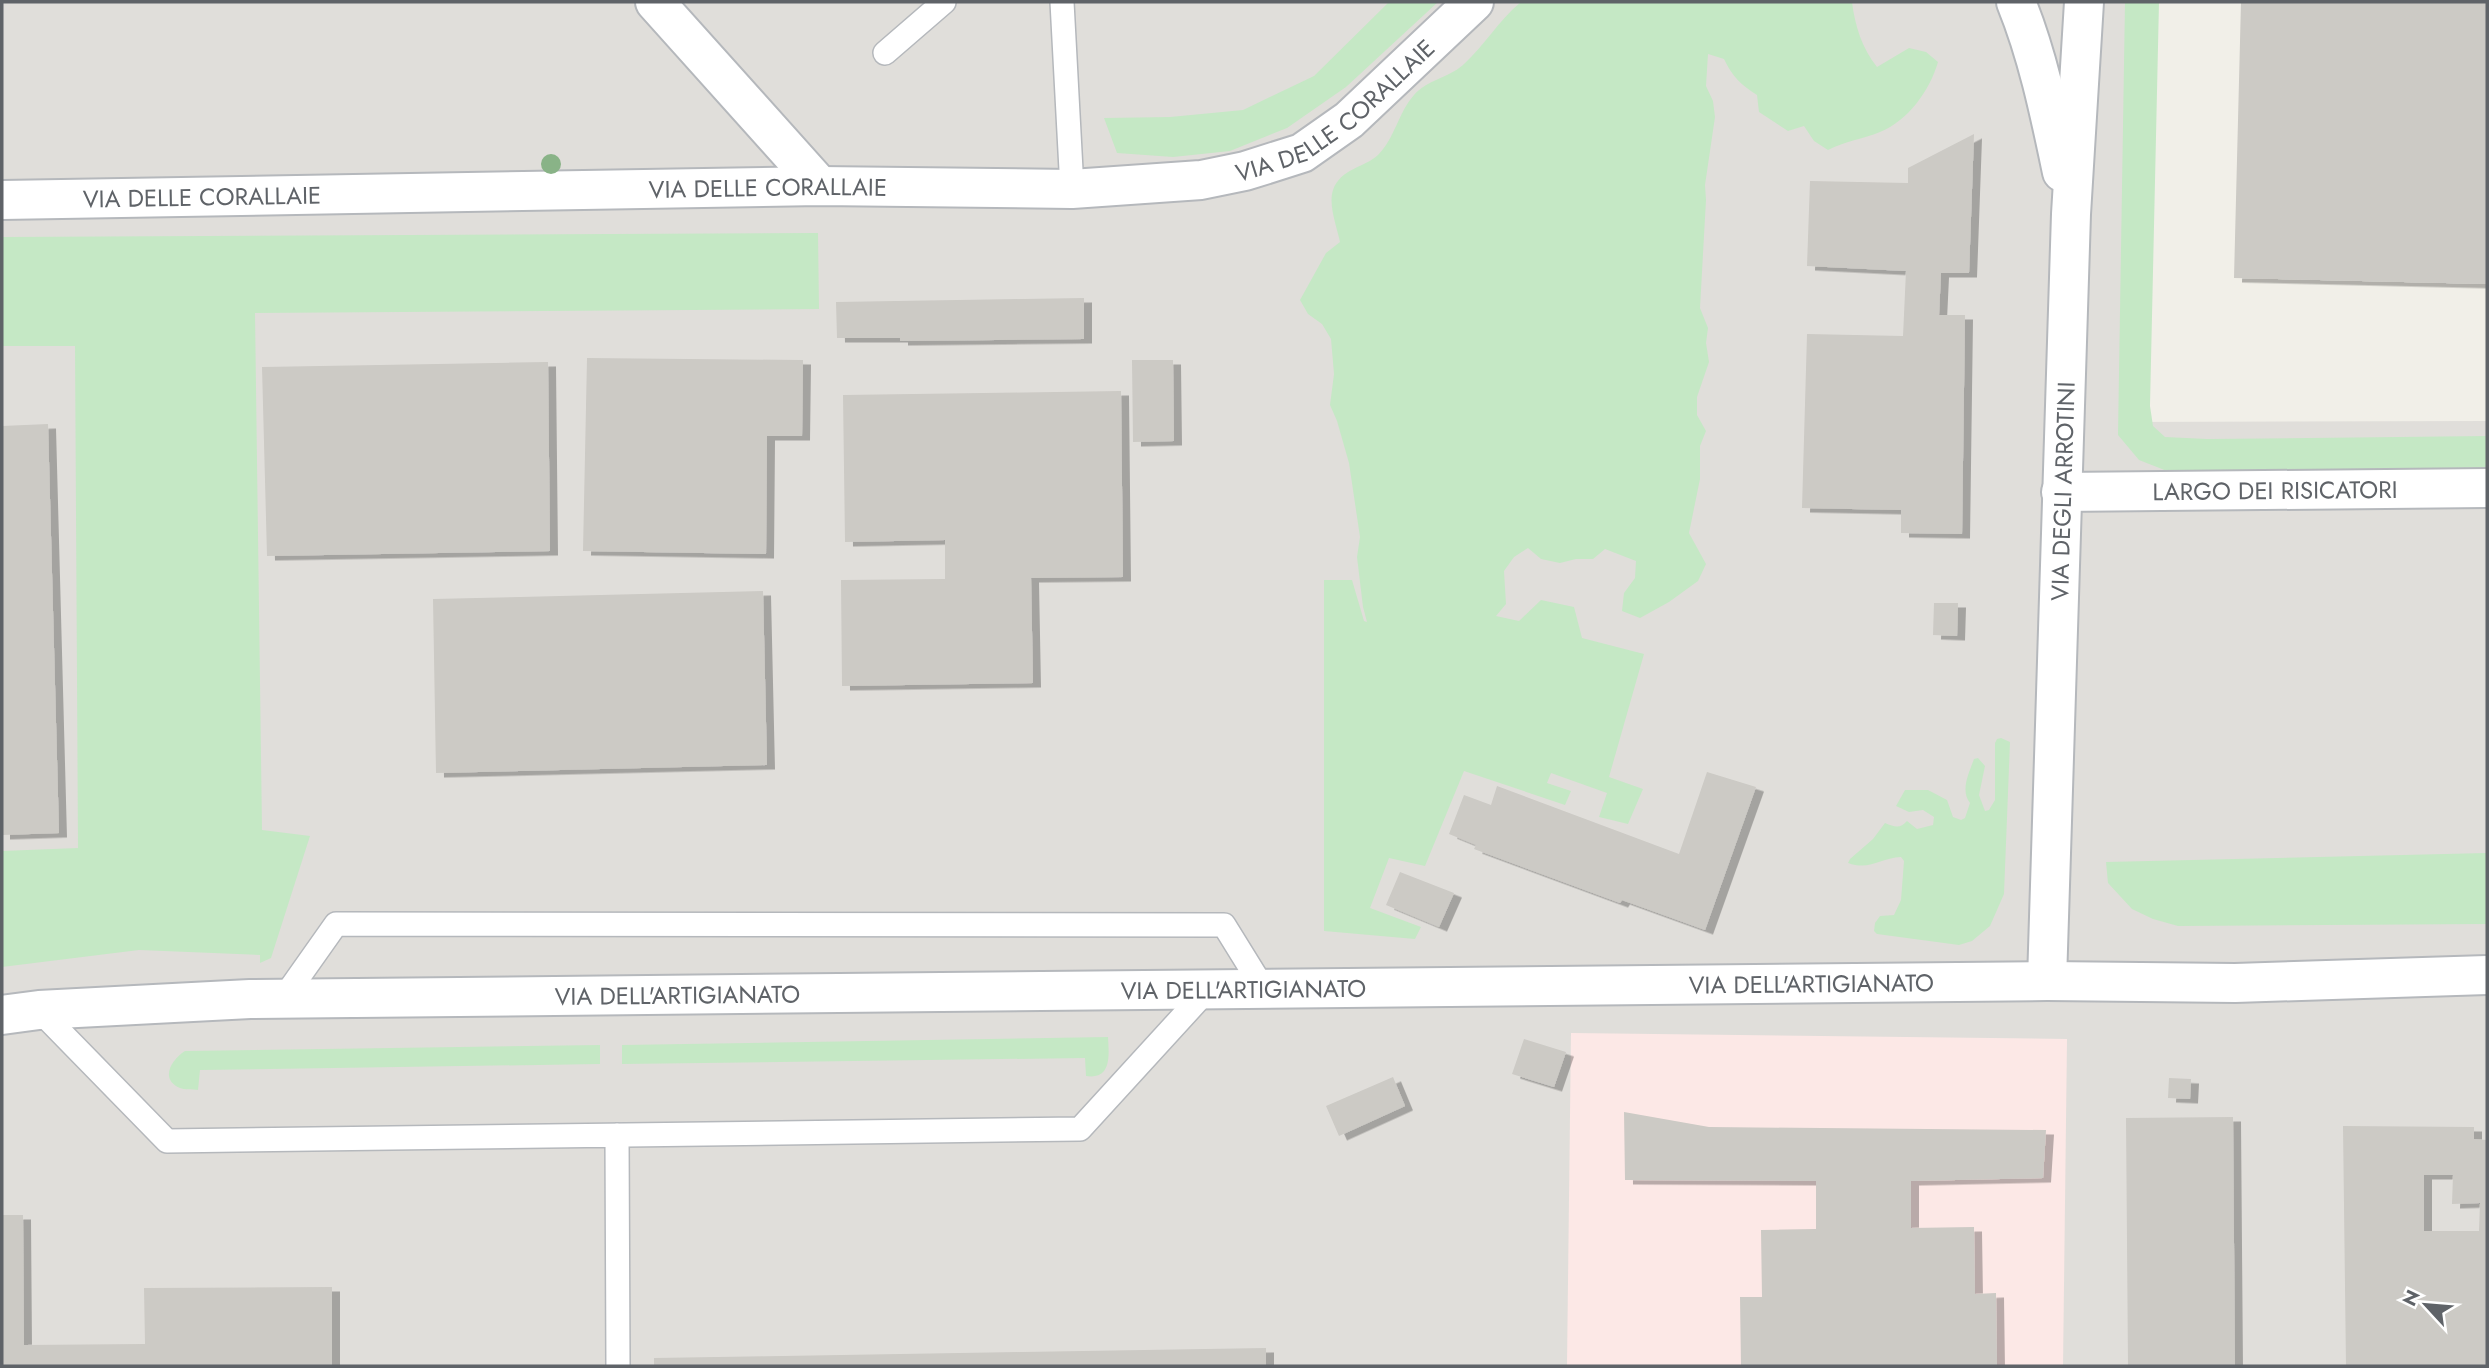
<svg xmlns="http://www.w3.org/2000/svg" width="2489" height="1368" viewBox="0 0 2489 1368" font-family="Jost,sans-serif">
<style>
.industrial{fill:#e0deda}
.medical{fill:#fce8e6}
.green{fill:#c5e8c5}
.building{fill:#cccac5;fill-rule:evenodd;filter:url(#shadow)}
.lines{fill:none;stroke-linecap:round;stroke-linejoin:round}
.service-casing{stroke:#b5b8bc;stroke-width:26}
.minor-casing{stroke:#b5b8bc;stroke-width:42}
.tertiary-casing{stroke:#b5b8bc;stroke-width:42}
.service{stroke:#fff;stroke-width:23}
.minor{stroke:#fff;stroke-width:38}
.tertiary{stroke:#fff;stroke-width:38}
.tree{fill:#89b387}
.labels{text-anchor:middle;dominant-baseline:central;stroke-width:6;stroke-linejoin:round;paint-order:stroke}
.street-label{font-size:24px;fill:#5f6368;stroke:#fff}
</style>
<defs>
<filter id="shadow"><feDropShadow dx="8" dy="4.5" stdDeviation="0" flood-color="#0004"/></filter>
</defs>
<rect width="100%" height="100%" fill="#f1efe8"/>
<path class="industrial" d="M2 2H2136L2124 422 2487 421V1366H2Z"/>
<path class="medical" d="M1571 1033 2067 1039 2063 1366H1567Z"/>
<path class="green" d="M1389 2H1438L1346 87 1287 128 1230 151 1173 157 1117 153 1104 118 1170 117 1243 110 1314 76Z
M1521 2H1852C1855 26 1862 48 1877 67L1909 48 1926 52 1938 62C1930 90 1908 121 1880 132 1863 139 1845 141 1828 150L1814 141 1804 126 1788 131 1759 112 1757 95C1741 85 1732 76 1724 59L1708 54 1706 86 1713 101 1715 117 1705 185 1706 200 1700 308 1708 328 1706 343 1709 362 1697 397V415L1706 431 1700 446V479L1689 533 1706 564 1698 581 1669 602 1640 618 1622 611 1624 593 1635 578 1636 561 1605 549 1593 559H1576L1560 563 1541 559 1528 548 1514 557 1504 571 1506 604 1496 616 1519 621 1541 600 1574 607 1582 638 1644 654 1609 777 1643 789 1628 824 1599 817 1607 793 1551 773 1547 783 1571 791 1565 805 1464 771 1425 866 1389 858 1370 908 1421 927 1415 939 1324 931V580H1352L1364 621 1367 622 1363 607 1357 557 1360 537 1349 463 1337 421 1330 405 1334 374 1331 339 1322 324 1308 314 1300 300 1326 253 1340 242C1337 227 1328 205 1333 190 1341 168 1364 168 1378 155 1395 138 1398 113 1414 95 1427 80 1448 78 1463 65 1484 46 1499 20 1521 2Z
M2125 2H2159L2150 406 2153 426 2165 437 2207 439 2487 436V472L2167 471 2139 460 2118 435Z
M818 233 819 309 255 313 262 830 310 836 271 958 260 963V955L139 950 2 967V851L78 848 75 346H2V237Z
M2001 738 2010 742 2004 894 1990 926 1972 941 1959 945 1877 934 1874 931 1875 923 1880 916 1894 915 1901 900 1904 861 1901 857C1880 858 1870 871 1848 863L1850 859 1873 839 1885 823C1895 827 1900 829 1907 821L1917 829 1933 825 1934 817 1923 810 1909 812 1896 806 1905 790H1928L1947 800 1953 817 1961 820 1965 818 1970 803C1960 790 1969 773 1974 759L1978 758 1985 766 1979 795 1985 811 1989 810 1995 800V743L1997 739Z
M2487 853V924L2178 926 2153 919 2132 909 2108 883 2106 862Z
M1108 1037C1109 1055 1112 1080 1086 1076L1085 1058 622 1064V1045Z
M600 1045V1064L200 1070 198 1090C193 1089 184 1090 180 1088 159 1079 172 1059 185 1051Z"/>
<path class="building" d="M2241 2H2487V284L2234 278Z
M1974 134 1969 273H1941L1939 315H1965L1962 534 1901 533V510L1802 508 1807 334 1903 336 1906 271 1807 266 1810 181 1908 183V168Z
M1084 298V339L900 341V338H837L836 302Z
M587 358 803 360 802 436H767L766 554 583 551Z
M1132 360H1173L1174 441 1133 442Z
M548 362 550 551 267 556 262 367Z
M1121 391 1123 577 1031 578 1033 683 842 686 841 580 945 579V540L845 542 843 395Z
M48 424 59 833 2 835V426Z
M763 591 767 765 436 773 433 599Z
M1934 603H1958L1957 636 1933 635Z
M1707 772 1756 787 1705 930 1622 900 1620 903 1474 849 1476 845 1449 834 1464 795 1491 805 1497 786 1679 854Z
M1400 872 1454 893 1439 927 1386 905Z
M1524 1039 1566 1052 1554 1087 1512 1074Z
M1393 1077 1405 1106 1339 1136 1326 1106Z
M2169 1078 2191 1079 2190 1099 2168 1098Z
M1624 1112 1709 1127 2046 1130 2043 1178 1911 1181V1228L1974 1227 1975 1294 1996 1293 1997 1366H1741L1740 1297H1762L1761 1230 1816 1229V1181L1625 1180Z
M2233 1117 2235 1366H2128L2126 1118Z
M2343 1126 2474 1127V1139L2487 1140V1366H2346ZM2424 1175H2453L2452 1204 2480 1203 2479 1231H2424Z
M2 1215H23L24 1345 145 1344 144 1288 332 1287V1366H2Z
M1266 1348V1366H654V1358Z"/>
<g class="lines">
<g class="service-casing">
<path id="service" d="M1062 2 1072 189
M885 53 944 2
M283 999 336 924 1224 925 1263 988
M39 1010 167 1141 1080 1129 1208 989
M617 1135 618 1366"/>
</g>
<g class="minor-casing">
<g id="minor">
<path d="M655 2 820 186"/>
<path d="M2016 2C2038 56 2050 115 2062 172"/>
<path id="s1" d="M2 200 820 186 1072 189 1201 180 1245 171 1302 153 1349 120 1474 2"/>
<path id="s2" d="M2061 492 2487 488"/>
<path id="s3" d="M2047 981 2071 214 2084 2"/>
</g>
</g>
<g class="tertiary-casing">
<g id="tertiary">
<path id="s4" d="M2 1015 39 1010 250 999 2047 981 2235 983 2487 975"/>
</g>
</g>
<use href="#service" class="service"/>
<use href="#minor" class="minor"/>
<use href="#tertiary" class="tertiary"/>
</g>
<circle class="tree" cx="551" cy="164" r="10"/>
<g class="labels">
<g class="street-label">
<text stroke="none"><textPath href="#s1" startOffset="1354">VIA DELLE CORALLAIE</textPath></text>
<text stroke="none"><textPath href="#s1" startOffset="766">VIA DELLE CORALLAIE</textPath></text>
<text stroke="none"><textPath href="#s1" startOffset="200">VIA DELLE CORALLAIE</textPath></text>
<text stroke="none"><textPath href="#s2" startOffset="214">LARGO DEI RISICATORI</textPath></text>
<text stroke="none"><textPath href="#s3" startOffset="490">VIA DEGLI ARROTINI</textPath></text>
<text stroke="none"><textPath href="#s4" startOffset="1810">VIA DELL'ARTIGIANATO</textPath></text>
<text stroke="none"><textPath href="#s4" startOffset="1242">VIA DELL'ARTIGIANATO</textPath></text>
<text stroke="none"><textPath href="#s4" startOffset="676">VIA DELL'ARTIGIANATO</textPath></text>
</g>
</g>
<rect width="2489" height="1368" fill="none" stroke="#5f6368" stroke-width="7"/>
<g transform="translate(2426 1305) rotate(296)" stroke="#ffffff" stroke-width="5" paint-order="stroke">
<path d="M0-5L12 26L0 18L-12 26Z" fill="#5f6368"/>
<text y="-10" font-size="19" font-weight="bold" text-anchor="middle" fill="#5f6368">N</text>
</g>
</svg>
